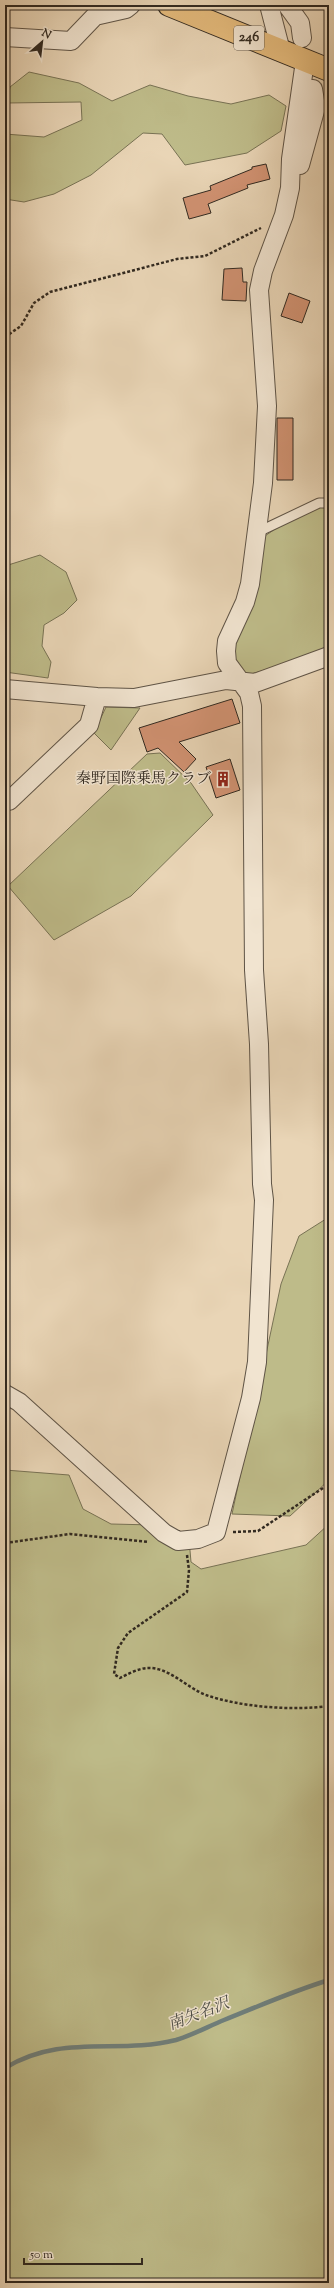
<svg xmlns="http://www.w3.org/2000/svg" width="334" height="2288" viewBox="0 0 334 2288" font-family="'Sorts Mill Goudy','Noto Serif JP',serif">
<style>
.green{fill:#bebb89;stroke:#787254}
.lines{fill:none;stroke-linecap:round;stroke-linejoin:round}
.stream{stroke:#6f7e7a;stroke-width:4.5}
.building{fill:#d19272;stroke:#312920}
.lane-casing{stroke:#5f5446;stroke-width:11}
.street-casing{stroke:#5f5446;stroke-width:20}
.highway-casing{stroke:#312920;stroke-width:24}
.path{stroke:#312920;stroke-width:2.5;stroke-dasharray:3 2;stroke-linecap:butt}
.lane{stroke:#f1e4d0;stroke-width:9}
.street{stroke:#f1e4d0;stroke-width:18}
.highway{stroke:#e4ba7b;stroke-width:22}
.labels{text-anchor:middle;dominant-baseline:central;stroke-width:3;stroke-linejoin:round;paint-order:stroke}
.shield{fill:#f1e4d0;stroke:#6b6155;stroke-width:1}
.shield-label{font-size:14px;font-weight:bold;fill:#312920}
.poi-label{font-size:15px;fill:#312920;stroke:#f1e4d0;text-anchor:end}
.water-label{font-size:16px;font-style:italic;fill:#4b4c46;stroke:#f1e4d0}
</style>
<rect width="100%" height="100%" fill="#e9d5b6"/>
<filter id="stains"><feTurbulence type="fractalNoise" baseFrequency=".005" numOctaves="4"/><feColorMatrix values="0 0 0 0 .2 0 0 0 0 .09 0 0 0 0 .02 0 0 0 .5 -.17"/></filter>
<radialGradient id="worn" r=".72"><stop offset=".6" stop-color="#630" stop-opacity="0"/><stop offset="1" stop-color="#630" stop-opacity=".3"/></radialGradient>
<path class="green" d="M29 72 79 83 112 101 150 85 188 96 231 104 269 95 286 106 281 131 247 153 185 165 162 134 143 133 91 175 54 194 24 202 5 199V134L44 137 82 120 81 102 7 103 10 87Z
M319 499H329V650L248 675 235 665 233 653 262 538Z
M40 555 66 572 77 600 64 613 44 625 42 646 51 662 48 678 5 672V566Z
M106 707 140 708 111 750 92 731 99 722Z
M160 753 191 783 213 815 131 896 54 940 8 886 147 754Z
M329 1217V1480L290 1516 232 1514 281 1284 299 1236Z
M5 1470 69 1475 83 1509 111 1524 154 1525 189 1539 191 1562 201 1569 306 1545 329 1524V2283H5Z"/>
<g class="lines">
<path class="stream" d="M5 2068C62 2033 117 2055 176 2040 193 2035 209 2026 224 2020 259 2006 293 1991 329 1980"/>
</g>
<path class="building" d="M266 164 270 179 247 185 248 188 208 204 211 213 189 219 183 198 211 190 210 186 252 169V167Z
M242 268 243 282H247L246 301 222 300 224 269Z
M289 293 310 301 302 323 281 316Z
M277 418H293V480H277Z
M232 699 240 723 179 742 196 759 184 772 158 748 147 752 139 728Z
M230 759 240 790 216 798 206 767Z"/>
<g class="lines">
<g class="lane-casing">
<path id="lane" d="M256 533 319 503H329"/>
</g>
<g class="street-casing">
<path id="street" d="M269 5 281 51
M287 5 300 23 302 38
M5 37 71 41 95 16 126 9 131 5
M300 165 316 107 313 89
M5 689 97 697 134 698 226 680 255 683 329 656
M5 797 9 801 89 725 97 697
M5 1394 19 1402 164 1533 178 1541 198 1539 216 1532 251 1398 257 1362 264 1200 262 1184 259 1044 254 970 252 706 249 693 227 663 226 651 227 641 245 602 250 584 263 483 267 406 259 290 263 271 284 215 290 188 291 159 305 61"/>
</g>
<g class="highway-casing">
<path id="highway" d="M169 5 329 70"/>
</g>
<path class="path" d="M5 337 21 326 34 303 50 292 177 259 205 256 261 228
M233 1532 258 1531 329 1484
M5 1543 70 1534 149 1542
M187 1555 189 1570 187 1592 128 1633 118 1648 114 1674 120 1678C128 1674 139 1668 148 1668 169 1667 187 1688 206 1695 240 1707 293 1711 329 1706"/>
<use href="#lane" class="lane"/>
<use href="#street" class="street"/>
<use href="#highway" class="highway"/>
</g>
<defs>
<g id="building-bare" transform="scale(1.2)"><path d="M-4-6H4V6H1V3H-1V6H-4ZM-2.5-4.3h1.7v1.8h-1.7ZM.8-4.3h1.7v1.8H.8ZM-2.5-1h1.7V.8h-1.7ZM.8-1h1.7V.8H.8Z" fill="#8f2418" stroke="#f1e4d0" stroke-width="2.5" paint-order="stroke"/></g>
</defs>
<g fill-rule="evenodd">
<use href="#building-bare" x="223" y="779"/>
</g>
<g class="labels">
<rect class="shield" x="234" y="26" width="30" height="24" rx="3"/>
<g class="shield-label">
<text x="249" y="38">246</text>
</g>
<g class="poi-label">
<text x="211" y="779">秦野国際乗馬クラブ</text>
</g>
<g class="water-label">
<text transform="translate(199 2015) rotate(-21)">南矢名沢</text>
</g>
</g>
<rect width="334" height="2288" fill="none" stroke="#e9d5b6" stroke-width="20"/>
<rect x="6" y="6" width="322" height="2276" fill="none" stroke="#312920" stroke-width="2"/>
<rect x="10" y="10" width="314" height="2268" fill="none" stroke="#312920"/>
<g transform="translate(42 42) rotate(28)" stroke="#f1e4d0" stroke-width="3" paint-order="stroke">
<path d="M0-3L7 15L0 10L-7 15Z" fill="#312920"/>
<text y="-6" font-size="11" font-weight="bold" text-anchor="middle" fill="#312920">N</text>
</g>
<path d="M24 2258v6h118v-6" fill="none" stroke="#312920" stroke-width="2"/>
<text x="30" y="2258" font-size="12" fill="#312920" stroke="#f1e4d0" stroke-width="3" paint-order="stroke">50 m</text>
<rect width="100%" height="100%" filter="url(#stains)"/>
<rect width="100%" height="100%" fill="url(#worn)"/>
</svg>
